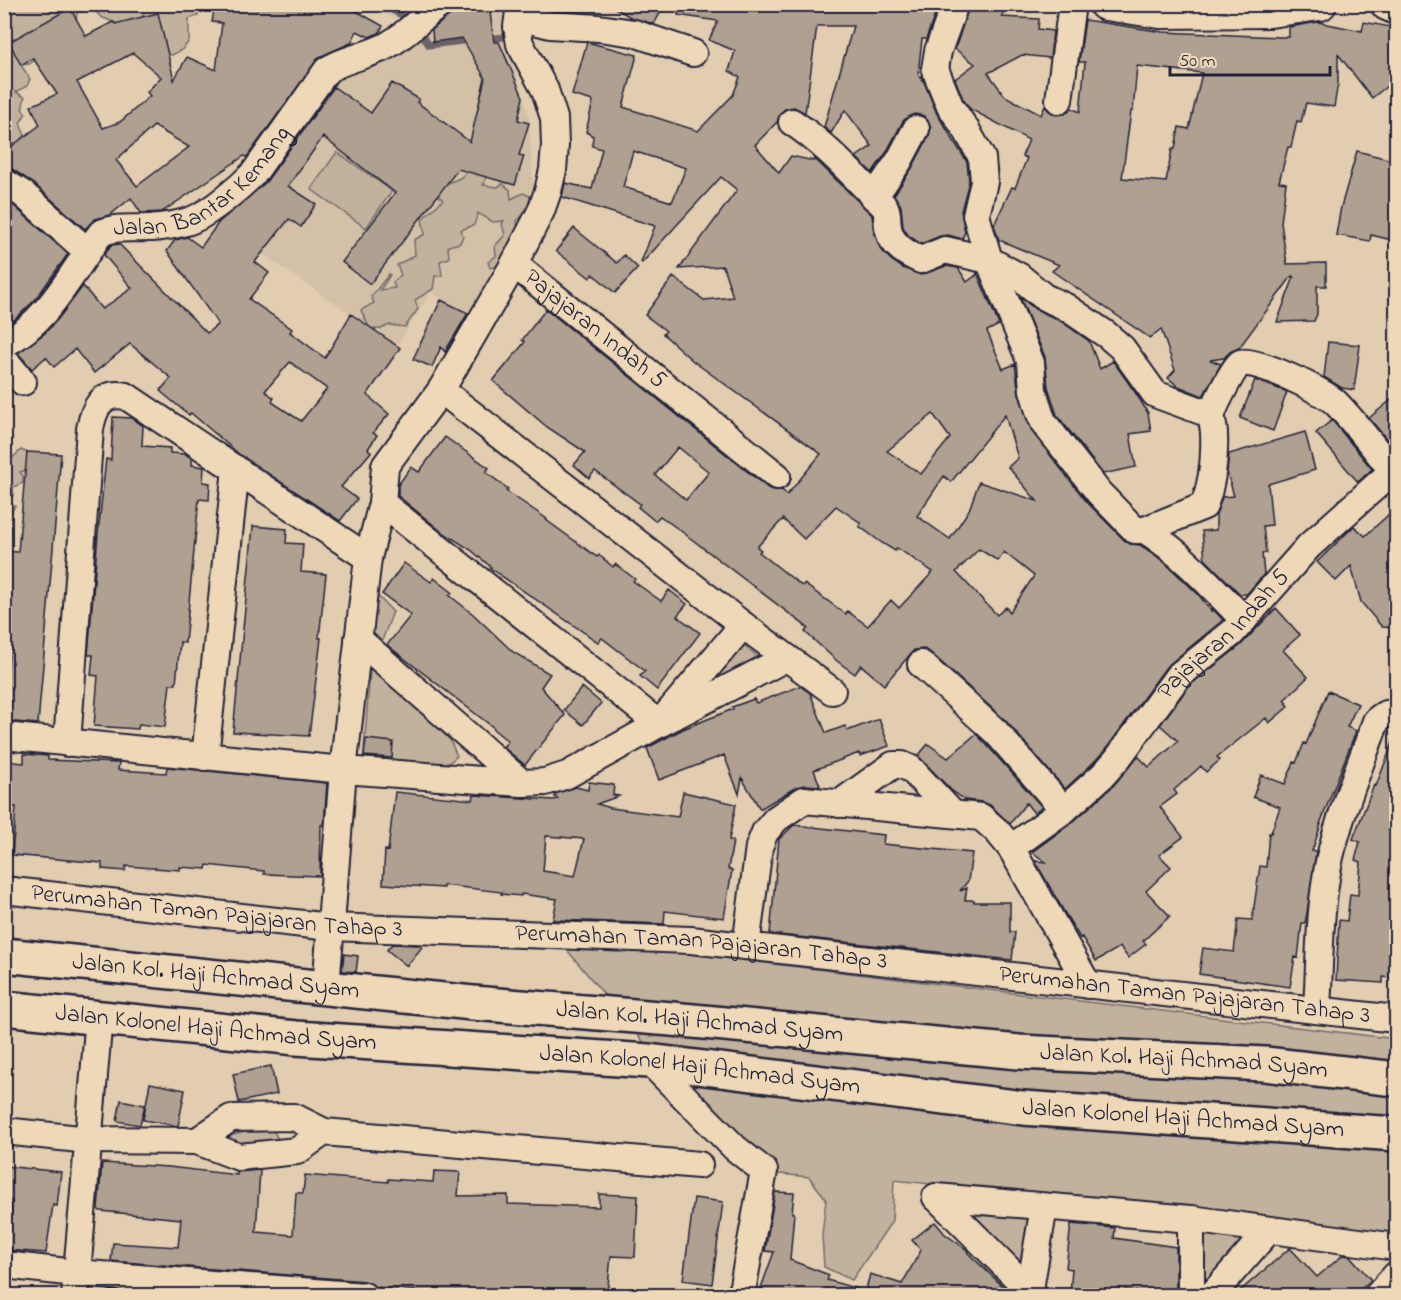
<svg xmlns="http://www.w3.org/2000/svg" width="1401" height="1300" viewBox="0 0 1401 1300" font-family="'Indie Flower',sans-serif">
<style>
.built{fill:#d3c0a7}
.green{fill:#c2b19c;stroke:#726a6c;stroke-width:1.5}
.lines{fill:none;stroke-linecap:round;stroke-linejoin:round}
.stream{stroke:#6c6368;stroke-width:7}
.building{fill:#afa091;stroke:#22223b;stroke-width:1.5;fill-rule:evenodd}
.minor-casing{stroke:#22223b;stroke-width:30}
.tertiary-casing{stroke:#22223b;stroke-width:36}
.secondary-casing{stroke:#22223b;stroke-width:38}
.minor{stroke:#eed8b7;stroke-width:26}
.tertiary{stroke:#eed8b7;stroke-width:32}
.secondary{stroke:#eed8b7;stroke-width:33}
.labels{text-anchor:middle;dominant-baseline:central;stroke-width:4.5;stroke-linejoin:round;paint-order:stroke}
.street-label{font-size:24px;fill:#22223b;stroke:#eed8b7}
</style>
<rect width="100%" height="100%" fill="#e2cdb0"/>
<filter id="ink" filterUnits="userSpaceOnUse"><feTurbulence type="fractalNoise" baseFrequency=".0167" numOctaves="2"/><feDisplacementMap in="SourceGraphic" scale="12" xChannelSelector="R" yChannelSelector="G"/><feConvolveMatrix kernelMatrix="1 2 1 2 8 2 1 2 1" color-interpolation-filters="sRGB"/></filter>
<g filter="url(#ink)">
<path class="built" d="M438 4 505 5V33L529 117 534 197 530 196 469 315 431 292 397 345 214 222 310 89Z
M360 5H415L397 19Z"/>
<path class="green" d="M5 5H199L198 16 189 19V41L183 49 172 55H161L151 50 143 15 140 22 128 28 101 17 95 11 77 12 76 22 41 56 29 64 21 65 30 79 27 86 16 92 25 97 22 109 26 113 20 123 26 138 17 146 5 143 4 103 8 104 4 88Z
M337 152 392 191 366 228 311 189Z
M471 168 486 172 485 182 483 185 497 187 503 184 510 190 511 199 523 193 530 196 528 210 517 221 520 247 504 265 490 268 488 262 496 256 495 246 505 235 502 224 504 221 493 222 478 213 474 225 461 230 463 236 460 243 448 246 449 258 440 261 442 276H435L433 289 415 300 418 309 405 327 389 325 381 329H370L361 310 374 303 371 297 389 274 390 275 380 290 395 288 393 282 401 275 397 265 415 255 414 240 425 234 422 219 443 200 434 191 436 188 460 178Z
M21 450 32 455 31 469 20 472 23 476V483L13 487 14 495 6 499 15 506 9 516 11 530 5 532V472L9 469 8 462Z
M376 594 393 612 376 656 381 671 450 740 457 756 445 766 363 762Z
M740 642 762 660 706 689 709 678Z
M557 938 1396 1039V1234L894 1180 892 1221 852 1280 824 1267 822 1235 826 1199 809 1177 751 1171Z
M263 1127 274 1132 280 1142 273 1145 224 1144 230 1136Z
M960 1204 1032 1214 1026 1271Z
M1203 1231 1250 1235 1211 1280 1203 1278Z"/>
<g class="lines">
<path class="stream" d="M380 4 413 21 429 45 472 40
M486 39 513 36"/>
</g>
<path class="building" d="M215 4H344L383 26 379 33 369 37 357 31 351 43 319 57 247 157 244 156 162 212 141 213 131 198 110 215 95 219 85 229 33 183 12 169 4 167V152L40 125 31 106 57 94 33 58 21 65 9 42 70 8 86 36 113 22 115 24 158 13 174 80 187 57 216 70 222 23 212 22ZM133 53 161 77 147 92 150 96 120 122 103 128 77 82ZM154 126 189 147 137 186 116 160Z
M608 4H665L654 24 632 18Z
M679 4H939L926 39H922L918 74 924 82 937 114 967 162 969 181 961 211 965 232 962 239 948 235 940 236 921 244 908 235 903 227 901 206 894 195 912 168 929 136 931 128 929 122 924 116 915 114 908 117 903 121 886 153 872 173 856 157 872 146 845 110 831 133 824 127 853 26H817L805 113 794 107 785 109 780 114 777 122 755 145 779 173 791 156 814 161 815 159 872 215 874 232 880 248 891 260 903 268 921 275 946 266 958 268 967 282 975 276V277L977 273 999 325 987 331 1003 369 1015 364 1019 394 1032 432 1087 502 1124 540 1130 544 1140 545 1163 561 1198 594 1212 612 1211 607 1223 620 1166 667 1106 749 1092 764 1065 789 1006 721 931 653 924 649 914 650 884 685 861 665 855 674 837 661 805 632 808 628 681 531 660 516 655 521 638 507 640 504 595 471 589 478 574 465 585 452 547 427 493 381 525 342 522 340 546 309 768 488 774 491 782 490 787 495 821 454 693 361 663 334 666 331 645 315 673 277 704 300 733 297 723 266 679 269 737 190 721 177 642 263 641 262 655 226 562 197 565 183 592 189 602 149 592 146 593 136 586 132 593 101 572 95 587 42 637 55 623 107 698 131 733 95 740 77 729 71 735 51 709 40 718 21 678 15ZM633 151 686 168 672 202 623 187ZM933 414 950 438 921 474 887 451ZM1005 415 1018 458 1008 467 1037 501 979 482 969 510 950 539 917 516 944 476 951 482ZM678 447 709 472 686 500 655 475ZM836 506 861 523 859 526 882 543 895 551 897 548 933 572 899 608 891 600 868 626 847 611 846 614 804 584 802 586 759 552 761 550 757 547 783 519 804 539ZM979 549 998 561 1004 552 1034 576 1010 612 1006 607 997 615 956 572Z
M970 4H1008L1001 17 1039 19 1038 29 1053 31 1050 58 1022 55 988 73 1005 96 1041 115 1045 106 1049 111 1056 115 1065 114 1071 108 1080 112 1085 62H1079L1085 20 1163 32 1280 37H1289V27L1318 22 1362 31 1364 22 1396 28V79L1372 98 1338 54V83L1334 107 1306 103 1301 122 1297 121 1291 147H1288L1279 182 1286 183 1281 223 1287 264 1326 263V286H1317V314L1314 321 1277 322 1294 277 1292 276 1239 348 1230 352 1224 358 1210 360 1221 364 1203 396 1178 386 1168 378 1175 370 1161 329 1150 338 1052 271 1059 265 999 240 994 225 1012 187 1015 188 1027 158 1022 156 1029 140 970 109 963 99 955 79 975 64 955 49ZM1137 66 1202 73 1189 129 1179 127 1175 149H1172L1166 182 1122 178 1131 111H1133Z
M489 5 494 42H499L523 97 518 120 529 123 519 155 524 156 515 185 458 169 370 284 342 262 395 193 323 137 288 186 316 204 301 227 289 219 255 262 269 273 249 299 292 329 290 332 325 358 351 314 400 348 367 395 389 414 373 433 377 435 368 449 371 452 341 487 357 499 340 521 240 455 191 413 189 415 160 391 171 378 130 344 94 373 75 349 54 367 46 357 32 369 18 353 45 333 58 319 83 286 102 309 132 288 104 255 111 245 119 244 207 333 218 324 167 251 175 240 187 237 201 247 219 222 266 182 334 87 371 113 392 83 419 99 417 102 470 142 485 78 462 38 433 42 432 30 455 10ZM290 362 327 389 301 421 272 402 274 398 265 391Z
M1357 151 1396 161V241L1371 235 1370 241 1336 235 1341 207Z
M4 200 14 206 68 254 35 300 13 321 4 311Z
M574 228 617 263 624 255 638 268 615 293 593 274 590 278 556 251Z
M1020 297 1035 309 1059 320 1089 341 1100 369 1113 361 1137 395 1148 413 1151 431 1130 434 1136 467 1103 474 1057 415 1048 387 1045 357Z
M441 300 468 313 445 352 441 347 432 367 413 359Z
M1328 342 1360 345 1354 390 1342 388 1324 377Z
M1255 380 1287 392 1273 431 1240 418Z
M1396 396V448L1395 449 1369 418Z
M113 417 132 418 143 426 142 446 170 448V453L185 454 192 458V465L204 467 203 482 210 483 209 500 199 499 185 643 180 642 176 684H170L165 727 139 724 138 729 94 726 98 676 91 675 93 655H88L98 534 106 459 111 460Z
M1332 420 1372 469 1358 482 1316 433Z
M1305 432 1315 470 1268 484 1272 525 1263 526 1266 553 1262 554 1264 574 1247 594H1240L1205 559 1202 531 1216 530V515L1222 497 1234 496 1227 472 1229 454Z
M445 437 489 468 486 472 508 489 506 491 540 514 547 519 546 520 597 557 599 555 613 567 615 564 635 579 633 581 661 601 669 590 687 604 677 616 700 633 657 690 640 676 645 671 602 638 598 642 490 568 491 567 471 550 441 531 398 496V485L411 467 419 472Z
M27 452 61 454 38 724 4 721 11 624H4V551L18 552Z
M1396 508V628L1382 627 1361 602 1351 566 1336 581 1317 562 1354 526 1365 536Z
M253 526 287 529 286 543 303 544 301 572 326 574 319 638H321L319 655 309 736 233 732Z
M404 563 431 582 434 578 452 592 449 595 473 614 513 652 550 674 541 687 565 715 525 765 503 747 508 741 493 729 494 728 387 645 411 615 382 594Z
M1276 608 1300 635 1283 650 1308 677 1284 700 1289 706 1269 723 1266 718 1217 757 1220 760 1206 772 1201 766 1174 790 1177 794 1160 807 1183 837 1159 855 1171 867 1146 891 1170 916 1143 941 1146 944 1128 958 1120 947 1096 961 1082 937 1080 938 1066 915 1035 861 1046 862 1032 852 1073 822 1113 786 1138 756 1149 767 1178 741 1160 725 1189 686 1241 645Z
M800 686 810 693 826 733 845 726 847 731 879 719 889 746 860 756 859 753 814 770 820 786 805 785 796 787 760 809 742 778 739 794 724 755 659 780 647 748 683 729 733 709 732 707 754 699 756 703Z
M582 687 601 703 583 725 564 710Z
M1328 691 1358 704 1347 727 1356 731 1320 824H1321L1312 851H1316L1307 913 1305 923H1302L1298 958 1295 957 1290 987 1199 974 1203 948 1234 952 1238 919 1252 920 1260 866 1266 867 1269 833H1271L1280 807 1253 797 1261 775 1285 784 1294 762 1296 763 1304 743 1306 744Z
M976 734 985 743 1042 807 1034 813 1026 803 1010 824 990 805 982 802 965 800 951 790 918 756 928 744 948 758Z
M1395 737 1396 738V979L1383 977V983L1336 980 1339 920 1347 921 1350 894 1358 895 1361 862 1355 860 1360 842 1353 839 1374 785 1376 786Z
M366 739 393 742 392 758 364 756Z
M24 754 48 756V760L119 763 118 770 166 773 167 767 327 783 324 825H321L320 876 264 874V871L207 865 206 869 180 867V870L126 866 125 871 102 869V863L12 855 16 807 4 806V761L24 763Z
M589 782 614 785 613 795 619 796 597 804 611 808 678 817 683 792 736 804 729 840 733 841 728 869 732 870 724 918 665 911 664 924 557 920H553L557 899 521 894V896L501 894 502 892 443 885V888L383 884 385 850 388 851 395 792 473 800 474 795 554 800 558 799 555 797V794L576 787 588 790ZM546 836 584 839 575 876 543 871Z
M794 825 884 835 883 844 972 853 968 881 960 891 967 888 965 900H974V902H1010V932H1015L1012 960 770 934 779 839Z
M392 944 419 945 422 947 407 966 387 950Z
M344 954 358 956 356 972 342 971Z
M271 1066 277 1094 239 1102 233 1074Z
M150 1083 185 1090 178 1126 143 1120Z
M121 1100 145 1105 140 1125 117 1121Z
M102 1163 169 1167 237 1175V1172L260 1170 256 1232 293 1235 296 1193H303L305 1175 388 1182V1179L433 1182 434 1171 460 1172 458 1196 508 1195V1204L599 1207V1194L638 1196 635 1257 611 1256 607 1296H455V1293H420V1291L375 1287 365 1281 111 1261 113 1243 178 1247 181 1219 100 1211 98 1209Z
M4 1166 61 1172 57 1206 53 1205 46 1253 6 1250 12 1201 4 1200Z
M775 1192 794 1193 792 1213H794L790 1260 829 1275 827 1280 865 1291V1293L870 1274 902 1284 921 1250 912 1240 935 1222 945 1234 967 1250 968 1253 1013 1296H758L774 1252 765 1251Z
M694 1198 723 1202 712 1284 683 1280Z
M1071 1224 1115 1228 1114 1238 1176 1247V1296L1125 1290V1296H1094L1070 1293 1072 1269 1066 1268Z
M1290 1248 1317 1277 1343 1255 1350 1256 1371 1280 1353 1296H1234Z
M110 1291 169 1296H109Z"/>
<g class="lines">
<g class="minor-casing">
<g id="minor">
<path d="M955 4 938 51 935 69 950 106 967 131 982 158 984 182 976 215 989 260 1031 363 1033 390 1040 414 1044 423 1099 493 1135 530H1145L1204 506C1212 484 1215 456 1214 433 1214 427 1211 420 1212 415 1213 408 1235 365 1240 363 1255 358 1326 392 1337 404 1357 425 1375 449 1393 471"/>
<path d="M519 17 550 25 599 28 634 33 693 53"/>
<path d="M1059 100 1072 4"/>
<path d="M792 122C828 146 854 177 885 207 889 215 886 222 889 231 892 245 908 255 921 260L945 250 989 260 1020 277 1044 297 1066 307 1107 335 1122 348 1155 394 1212 415"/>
<path d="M4 182 23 194 87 251"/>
<path d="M874 197 899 161 916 129"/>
<path id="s1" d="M514 264 777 476"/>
<path id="s2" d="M4 344C48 323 73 270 101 233 117 226 130 229 148 228 158 228 184 224 194 219 211 212 240 187 254 173L327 70C345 58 369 56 388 45 408 34 422 16 441 4"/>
<path d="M4 359 23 382"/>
<path d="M441 390 743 625 832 691"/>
<path d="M382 503 659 724 743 625"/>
<path d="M1145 530C1183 554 1213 588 1244 620"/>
<path d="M358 639 522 783"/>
<path d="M921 664 996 732 1064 810"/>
<path d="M4 736 343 770 522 783 545 782 567 775 659 724 786 658"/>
<path d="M67 743 90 429C94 408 101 391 126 396L368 558"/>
<path d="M205 757 236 469"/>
<path d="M839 804 893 765H902L911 769 953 814"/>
<path id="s3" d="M1011 848 1064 810 1103 775 1118 758 1178 676 1232 633 1309 546 1396 468"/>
<path id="s4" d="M4 890 330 927 691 940 1396 1019"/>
<path d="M746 946 759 847 765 832 776 819 804 800 981 817 997 831 1011 848 1088 985"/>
<path d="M326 988 343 770 368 558 382 503 385 466 441 390 514 264 541 211 548 191 553 170 555 145 554 118 545 90 520 44 517 27 520 4"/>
<path d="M1317 1009C1320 959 1319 906 1330 857 1341 811 1360 766 1376 721 1383 715 1387 711 1396 715"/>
<path d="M649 1061 735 1148 764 1171 742 1291 743 1296"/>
<path d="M4 1131 89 1140 197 1141 239 1157 297 1151 324 1132"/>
<path d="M197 1141 231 1118 294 1117 324 1132 699 1165"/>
<path d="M936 1197 1191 1219 1396 1247"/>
<path d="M936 1197 1035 1296"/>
<path d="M4 1265 76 1273 364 1296"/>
<path d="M1030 1289 1044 1207"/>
<path d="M75 1296 99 1017"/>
<path d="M1191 1296V1219"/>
<path d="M1211 1296 1269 1230"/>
<path d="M1377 1296 1396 1275"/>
</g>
</g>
<g class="tertiary-casing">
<path id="tertiary" d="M1105 4 1160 12 1270 11 1320 4
M1387 4 1396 8"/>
</g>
<g class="secondary-casing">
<g id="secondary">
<path id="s5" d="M4 955 473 1003 672 1019 1019 1052 1265 1064 1396 1079"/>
<path id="s6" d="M4 1008 296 1038 649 1061 1023 1108 1396 1134"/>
</g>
</g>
<use href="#minor" class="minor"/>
<use href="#tertiary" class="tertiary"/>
<use href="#secondary" class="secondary"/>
</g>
</g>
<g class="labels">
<g class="street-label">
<text stroke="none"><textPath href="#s2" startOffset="268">Jalan Bantar Kemang</textPath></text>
<text stroke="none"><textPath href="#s1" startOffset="104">Pajajaran Indah 5</textPath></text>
<text stroke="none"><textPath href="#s3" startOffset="304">Pajajaran Indah 5</textPath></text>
<text stroke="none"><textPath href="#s4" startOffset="214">Perumahan Taman Pajajaran Tahap 3</textPath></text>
<text stroke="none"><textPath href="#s4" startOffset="700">Perumahan Taman Pajajaran Tahap 3</textPath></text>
<text stroke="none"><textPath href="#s5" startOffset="213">Jalan Kol. Haji Achmad Syam</textPath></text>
<text stroke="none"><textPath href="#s4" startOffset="1186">Perumahan Taman Pajajaran Tahap 3</textPath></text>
<text stroke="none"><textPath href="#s5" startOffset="699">Jalan Kol. Haji Achmad Syam</textPath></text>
<text stroke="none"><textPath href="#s6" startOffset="213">Jalan Kolonel Haji Achmad Syam</textPath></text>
<text stroke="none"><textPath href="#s5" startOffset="1185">Jalan Kol. Haji Achmad Syam</textPath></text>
<text stroke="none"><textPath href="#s6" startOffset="699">Jalan Kolonel Haji Achmad Syam</textPath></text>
<text stroke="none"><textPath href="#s6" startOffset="1185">Jalan Kolonel Haji Achmad Syam</textPath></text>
</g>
</g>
<rect width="1401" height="1300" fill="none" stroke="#eed8b7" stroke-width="24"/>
<rect x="12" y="12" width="1377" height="1276" fill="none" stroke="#22223b" stroke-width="2" filter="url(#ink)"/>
<path d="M1170 66v9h160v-9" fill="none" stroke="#22223b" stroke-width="3"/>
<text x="1179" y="66" font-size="18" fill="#22223b" stroke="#eed8b7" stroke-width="4.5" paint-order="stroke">50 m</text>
</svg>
